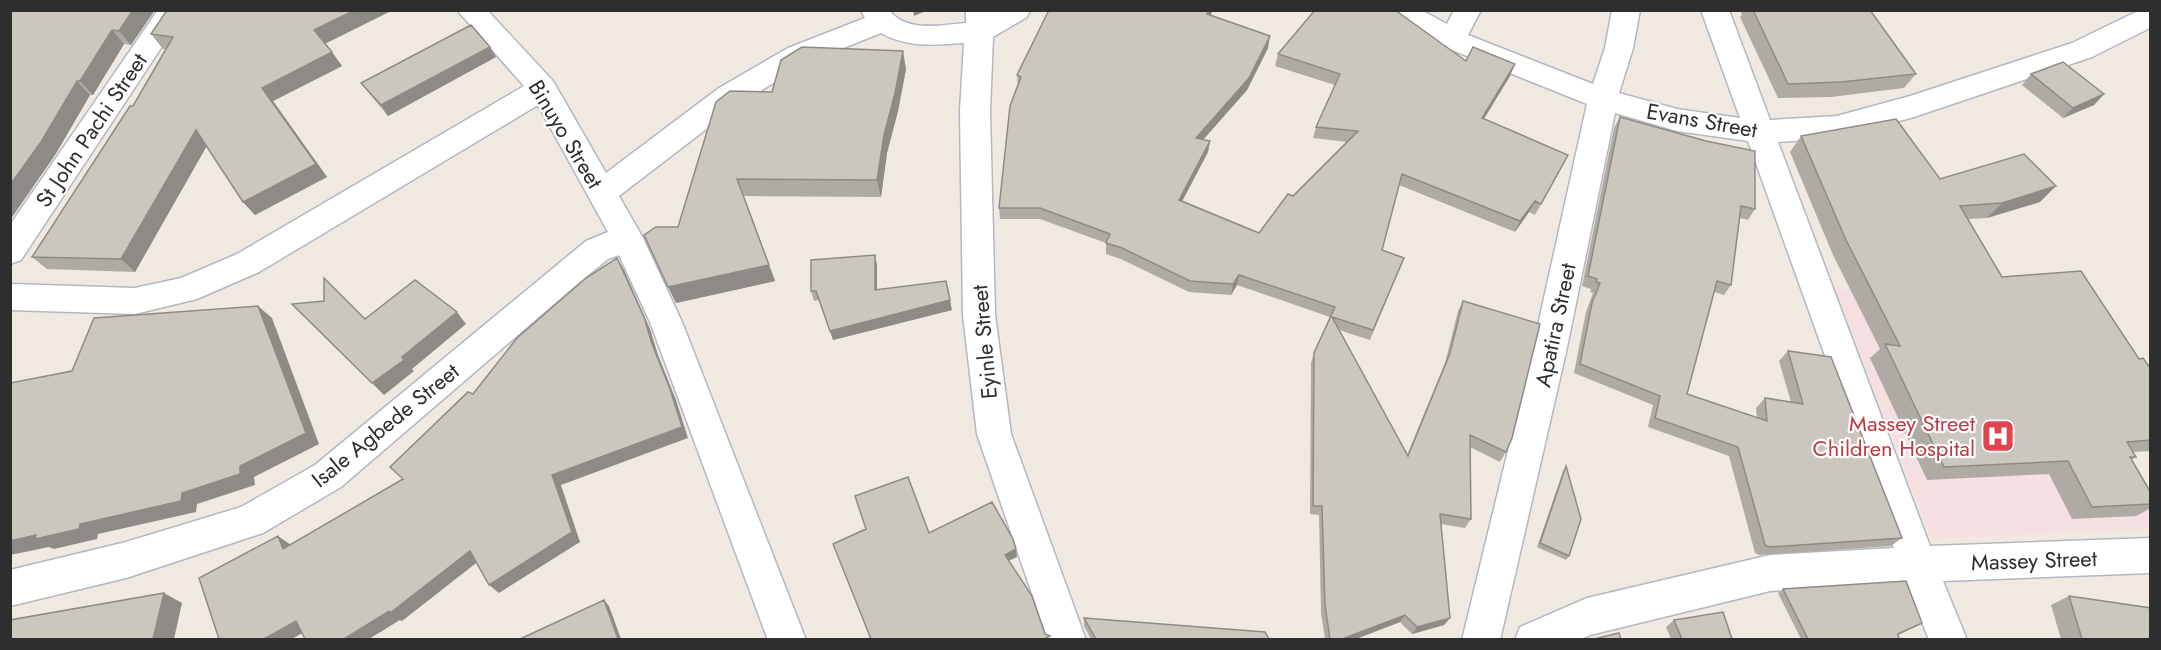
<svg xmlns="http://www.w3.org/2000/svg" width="2161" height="650" viewBox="0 0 2161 650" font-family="Jost,sans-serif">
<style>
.medical{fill:#f5dfe0}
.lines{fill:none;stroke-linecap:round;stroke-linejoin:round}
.minor-casing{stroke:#b4b7c1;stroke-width:3}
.minor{fill:#fff;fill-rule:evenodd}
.wall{fill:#afaba4}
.shaded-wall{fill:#8e8b86}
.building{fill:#cbc7bf;stroke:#8e8b86;stroke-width:1.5}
.labels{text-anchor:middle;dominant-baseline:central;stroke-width:4.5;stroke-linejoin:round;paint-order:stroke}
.street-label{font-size:22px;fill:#2e2e2e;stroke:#fff}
.health-label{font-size:22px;fill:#be3a42;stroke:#fff;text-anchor:end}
</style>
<rect width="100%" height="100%" fill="#efe9e1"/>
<path class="medical" d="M1850 289 2059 358 2150 514V529L1932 539 1834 290Z"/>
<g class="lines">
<g class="minor-casing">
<path id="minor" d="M158 10H186L21 260 10 264V225Z
M457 10H487L553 81 606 173 719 88 788 48 865 18 861 10H889C906 33 941 25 966 23V10H1030L1027 17 993 37 990 111 995 315 1011 434 1086 640H1048L977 434 963 315 960 111 964 43C935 45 908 48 881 33L808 62 739 104 619 196 643 238 682 322 806 640H768L650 322 619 255 608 259 582 280 341 487 263 533 126 578 10 606V570L126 542 241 507 315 465 586 241 608 232 538 105 259 272 197 299 135 314 10 310V284L135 288 181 278 237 254 524 86Z
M1385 10H1421L1447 24 1454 10H1481L1468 35 1593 84 1605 48 1612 10H1640L1633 48 1619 93 1677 109 1740 118 1701 10H1729L1770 120 1837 116 1910 96 2072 43 2140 10H2150V28L2092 57 1914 117 1837 138 1778 142 1930 546 2150 538V573L1943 581 1967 640H1929L1906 582 1770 591 1590 635 1579 640H1515L1520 627 1587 598 1770 555 1894 548 1748 141 1677 131 1615 113 1566 352 1500 640H1462L1532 352 1587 104 1442 46 1388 17Z"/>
</g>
<use href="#minor" class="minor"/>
</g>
<path class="wall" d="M10 10H155L131 45 124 44 93 95H90L55 155 10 220Z
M393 10 325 44 342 66 273 101 327 177 255 215 243 202 206 146 135 272 47 269 32 257 133 106 166 49H163L151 34Z
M1314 10H1395L1466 61 1510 76 1484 119 1562 166 1535 215 1529 212 1515 232 1399 185 1382 250 1404 258 1370 340 1339 330 1407 455 1445 363 1458 311 1463 301 1506 452 1500 462 1470 447 1471 519 1465 528 1441 524 1450 618 1444 625 1412 634 1400 622 1356 639H1325L1321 613 1319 515 1310 514 1311 363 1314 353 1330 317 1237 285 1231 295 1189 292 1121 259 1106 254V243L1040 219H1000L999 208 1018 87 1017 75 1211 16 1268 48 1247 90 1203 140 1210 141 1208 152 1182 201 1259 233 1293 196 1347 142 1313 138 1316 127 1335 85 1275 66 1278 54 1315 11Z
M1740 10H1870L1916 74 1904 88 1831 97 1778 98 1740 17 1742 15Z
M496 57 388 116 369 93 361 83Z
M906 69 898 111 887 153 881 197 744 196 775 281 676 303 772 92Z
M2031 74 2104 94 2094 105 2063 118 2022 85Z
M1620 117 1755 209 1748 220 1740 218 1731 285 1724 295 1714 292 1687 394 1757 418 1756 408 1765 398 1791 402 1779 361 1788 351 1902 538 1891 546 1759 555 1755 553 1729 456 1648 427 1653 405 1574 373 1586 312 1593 293 1590 292 1591 289 1582 286 1614 128Z
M1801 136 1940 179 2040 202 1987 218 1968 219 2002 277 2139 359 2151 369V451L2133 452 2136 457 2131 460 2151 493V508L2136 516 2072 519 2049 474 1927 480 1870 358 1880 349 1833 255 1790 152Z
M877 265V290L952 310 833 340 819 300 814 301 811 291Z
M1566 466 1569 556 1566 560 1537 547 1563 471Z
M1783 589 1916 626 1898 635 1899 639H1801L1778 593Z
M2069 596 2151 639H2061L2051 605Z
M1084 618 1269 639H1091L1084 626Z
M1674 620 1732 639H1671L1666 627Z"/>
<path class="shaded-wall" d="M133 10H155L131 45 119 31Z
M355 10H393L324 44 314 30Z
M913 10H928L914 16Z
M1209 10H1213L1206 26 1207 14Z
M112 30 124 44 93 95 80 81Z
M1270 36 1268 48 1247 90 1194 150 1196 138Z
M490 47 496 57 388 116 381 105Z
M903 51 906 69 898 111 887 153 881 197 877 180 884 135Z
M332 52 342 66 273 101 327 177 255 215 243 202 262 88Z
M1515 64 1510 76 1477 130 1482 118Z
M77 81 90 95 55 155 10 220V185Z
M2104 94 2094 105 2063 118 2073 108Z
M196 130 208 144 135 272 121 259Z
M1210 141 1208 152 1177 211 1179 200Z
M2056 186 2040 202 1987 218 2002 203Z
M1535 201 1529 212 1515 232 1520 221Z
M875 255 877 265V300L875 290Z
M617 258 624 270 650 329 658 355 676 400 688 438 561 485 580 542 499 593 489 585 552 475Z
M769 265 775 281 676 303 668 287Z
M1239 275 1237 285 1231 295 1233 284Z
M950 300 952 310 833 340 830 331Z
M258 306 272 318 319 444 254 477 255 485 197 504 196 512 98 534 97 539 54 549 49 547 10 555V541L80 524 182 493 240 466Z
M457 312 466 324 412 369 414 371 384 395 372 383 402 357Z
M278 536 291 545 283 549Z
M1016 549 1017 557 1006 562 1005 555Z
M470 551 480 560 402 621 400 620 369 639H344Z
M164 593 182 603 174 639H153Z
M604 600 609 606 621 639H618Z
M1405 615 1400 622 1356 639H1342Z
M1450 618 1444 625 1412 634 1417 627Z
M296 621 309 629 292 639H264Z"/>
<path class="building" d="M10 10H133L119 31 112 30 80 81H77L41 142 10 185Z
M167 10H355L314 30 332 52 262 88 316 164 243 202 196 130 121 259 32 257 130 106H133L173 37 151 34Z
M1049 10H1209L1207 14 1270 36 1249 78 1196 138 1210 141 1179 200 1259 233 1288 194 1293 196 1358 131 1316 127 1340 74 1278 54 1315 10H1395L1466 61 1473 47 1515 64 1482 118 1568 155 1541 204 1535 201 1520 221 1402 174 1382 250 1404 258 1373 330 1332 317 1408 456 1450 353 1463 301 1540 324 1512 438 1506 452 1470 435 1471 519 1440 514 1450 618 1417 627 1405 615 1342 639H1330L1325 605 1322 506H1313L1314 353 1335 307 1239 275 1233 284 1190 281 1122 248 1106 243 1110 234 1040 208H999L1010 106 1021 77 1017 75Z
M1753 10H1870L1916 74 1841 82 1788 84Z
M471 25 490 47 381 105 361 83Z
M802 47 903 51 895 93 884 135 877 180 737 179 769 265 668 287 644 235 656 227H678L716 102 730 91 772 92 781 60Z
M2063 62 2104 94 2073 108 2031 74Z
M1620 117 1706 141 1755 151V209L1741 206 1731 285 1717 281 1687 394 1767 421 1765 398 1803 404 1788 351 1831 357 1902 538 1769 547 1765 545 1738 447 1655 418 1660 396 1580 364 1592 303 1600 283 1596 282 1597 279 1588 276Z
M1896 119 1940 179 2024 154 2056 186 2002 203 1960 206 2002 277 2081 271 2139 359 2143 358 2151 369V440L2127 442 2136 457H2130L2151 493V504L2092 507 2068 461 1944 467 1885 344 1900 346 1846 240 1801 136Z
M875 255V290L946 281 950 300 830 331 816 291H811V260Z
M617 258 644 317 652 344 670 389 682 427 552 475 572 532 489 585 470 551 390 613 389 611 344 639H305L296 621 264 639H219L199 578 278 536 283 549 403 479 390 467 468 392 473 394 517 338 586 278Z
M324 278 365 319 415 280 457 312 402 357 404 360 372 383 292 304 324 301Z
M258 306 306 433 240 466V474L182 493 181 501 80 524 79 529 35 539 36 535 10 541V383L72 371 94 318Z
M1566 466 1581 519 1569 556 1540 543Z
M908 477 929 533 992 502 1013 539 1016 549 1005 555 1032 596 1045 634 1050 636 1045 639H871L833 544 866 529 855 496Z
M1906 581 1922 623 1898 634 1899 639H1808L1783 589Z
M164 593 153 639H10V620Z
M2069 596 2151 608V639H2082Z
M604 600 618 639H520Z
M1723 612 1732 639H1682L1674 620Z
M1084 618 1265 632 1269 639H1096Z
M1619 633 1621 639H1594Z"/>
<defs>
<g id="hospital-square" transform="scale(1.725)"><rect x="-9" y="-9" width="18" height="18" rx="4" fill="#e0444e" stroke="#fff"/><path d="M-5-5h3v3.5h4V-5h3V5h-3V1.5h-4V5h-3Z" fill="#fff"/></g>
</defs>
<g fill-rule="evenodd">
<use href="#hospital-square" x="1998" y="436"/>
</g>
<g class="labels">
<g class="street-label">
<text transform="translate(1702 120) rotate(10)">Evans Street</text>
<text transform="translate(91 130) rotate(-56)">St John Pachi Street</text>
<text transform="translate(566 134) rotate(59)">Binuyo Street</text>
<text transform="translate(1555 325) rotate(-78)">Apatira Street</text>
<text transform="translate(984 342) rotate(-95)">Eyinle Street</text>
<text transform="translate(385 425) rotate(-39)">Isale Agbede Street</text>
<text transform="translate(2034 560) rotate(-2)">Massey Street</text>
</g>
<g class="health-label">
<text x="1975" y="423">Massey Street<tspan x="1975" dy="25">Children Hospital</tspan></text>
</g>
</g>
<rect width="2161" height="650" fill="none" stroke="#2e2e2e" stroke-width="24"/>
</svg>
